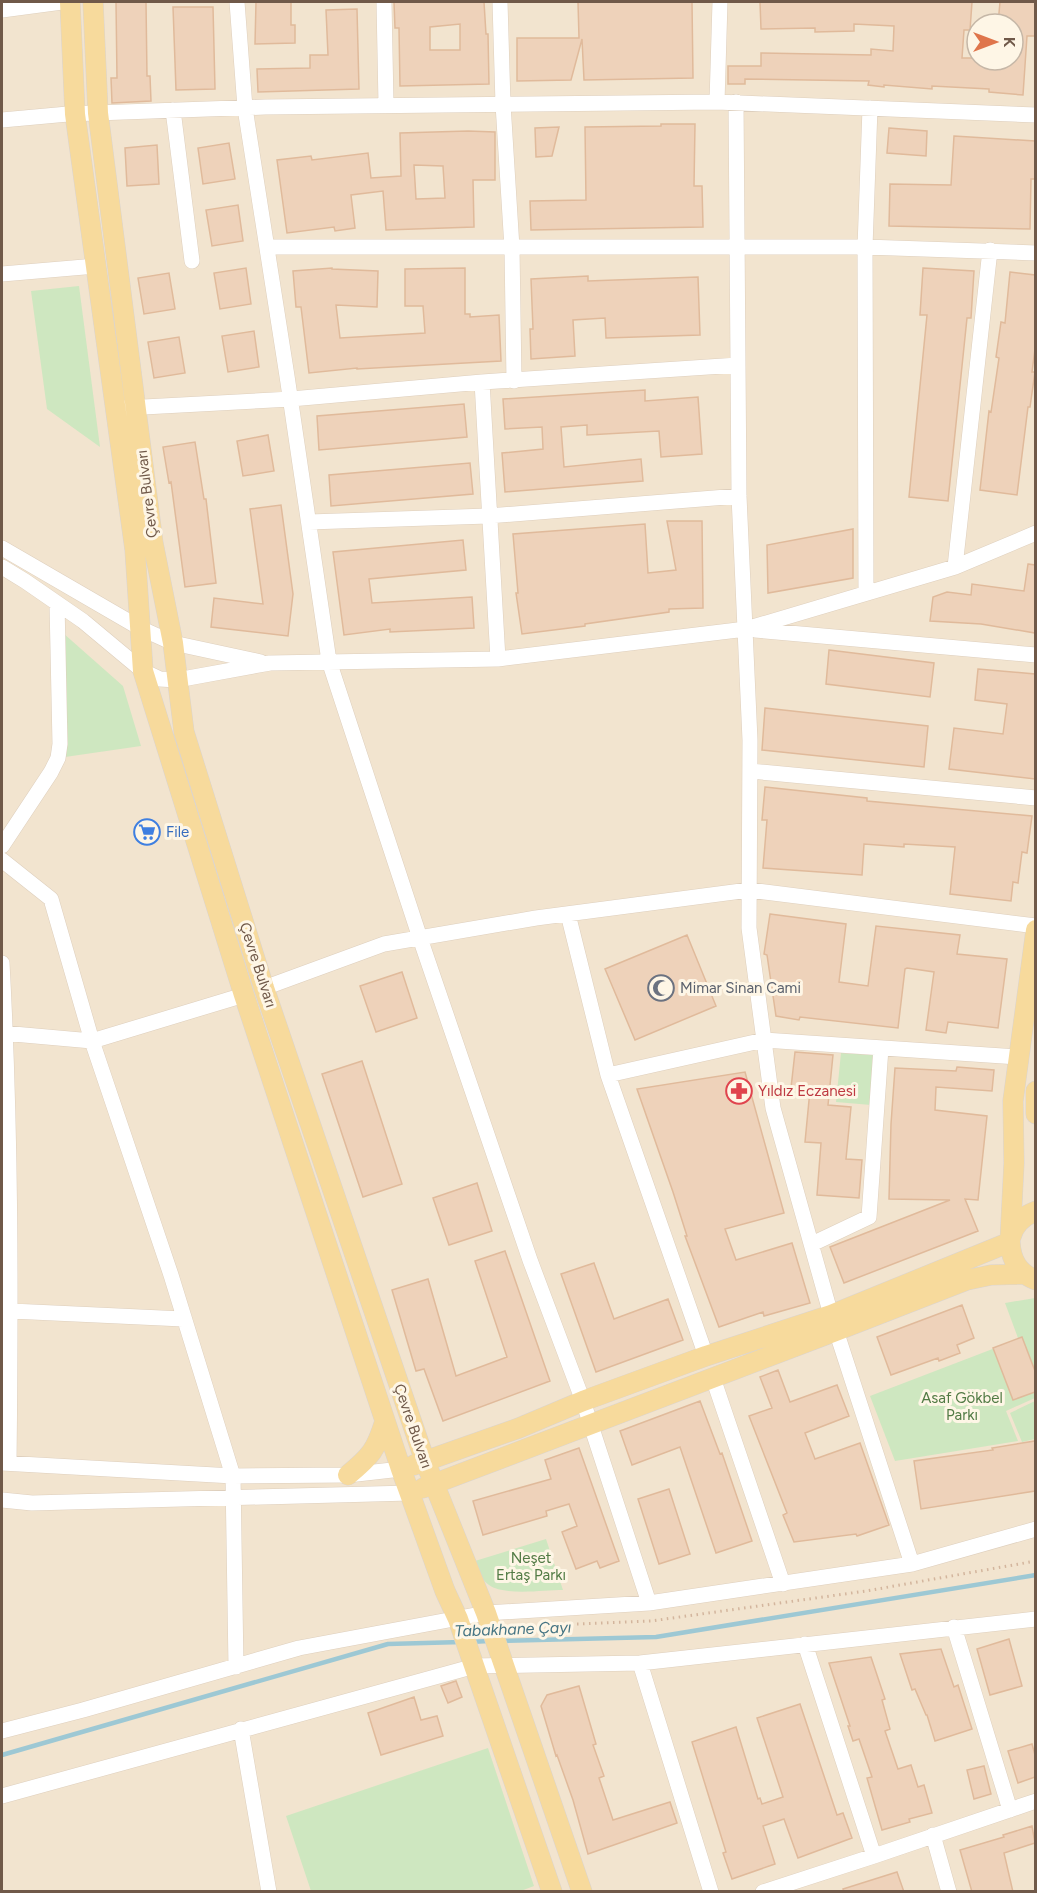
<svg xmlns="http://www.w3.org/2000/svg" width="1037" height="1893" viewBox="0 0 1037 1893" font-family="Figtree,sans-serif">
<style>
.residential{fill:#f2e4cf;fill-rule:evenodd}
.green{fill:#cee7c0}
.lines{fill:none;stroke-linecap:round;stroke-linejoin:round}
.stream{stroke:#9dc8d4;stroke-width:4.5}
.building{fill:#eed2ba;stroke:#e0ba9b;stroke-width:1.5;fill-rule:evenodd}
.minor-casing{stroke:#decfbd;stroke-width:16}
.major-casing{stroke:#dad4d0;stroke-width:21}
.path{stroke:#d3b59d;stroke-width:3;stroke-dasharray:1.5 4.5;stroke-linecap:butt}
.minor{stroke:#fff;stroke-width:15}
.major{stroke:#f7da9c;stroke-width:20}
.labels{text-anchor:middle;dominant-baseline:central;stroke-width:6;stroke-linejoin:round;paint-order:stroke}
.street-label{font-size:15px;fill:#705949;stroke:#fef6e6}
.shop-label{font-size:15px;fill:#366cbe;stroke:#fef6e6;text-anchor:start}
.worship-label{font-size:15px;fill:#5b616d;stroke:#fef6e6;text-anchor:start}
.health-label{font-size:15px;fill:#be3a42;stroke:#fef6e6;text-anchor:start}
.park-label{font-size:15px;fill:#527b45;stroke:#fef6e6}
.water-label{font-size:16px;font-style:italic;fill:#457483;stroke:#fef6e6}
</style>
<rect width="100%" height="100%" fill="#fbf2e1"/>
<path class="residential" d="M2 2H1035V1891H2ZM977 24H1013V60H977Z"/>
<path class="green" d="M79 286 100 447 47 409 31 291Z
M63 633 123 686 141 746 65 757Z
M841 1053 875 1055 871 1105 836 1102Z
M1035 1298V1384L1005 1303Z
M1016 1340 1036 1392 1035 1398 1006 1411 1018 1441 895 1461 870 1396Z
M1035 1401V1439L1022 1442 1010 1413Z
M546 1539 563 1590C543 1590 504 1596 489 1585 481 1580 478 1569 475 1561Z
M488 1748 534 1886 518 1892 311 1891 286 1816Z"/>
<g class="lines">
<path class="stream" d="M500 1641 656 1637 1036 1575
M470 1642 489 1641
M2 1755 388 1644 462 1642"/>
</g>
<path class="building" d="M116 2H146L147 76H150L151 101 112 103 111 78H117Z
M256 2H291V25H295V43L255 44Z
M394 2H484L486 34H488L489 84 400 86 399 28H395ZM460 24V50H430V27Z
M578 2H692L693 78 584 80 582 39 571 80 517 81V38H579Z
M760 2H972L970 30H964L962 58H977V60H1013V24H998L1000 2H1035V36H1027L1023 95 989 92V89L932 86V89L884 85V87L868 85 869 81 745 79V84H728V66H761V53L871 55V49L893 51 894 26 854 24V31L815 32V28L761 29Z
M173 7H213L215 89 176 90Z
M357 9 359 89 258 92 257 69 310 68V55H328L326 10Z
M661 124H695L694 186H702L703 227 531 230 530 201 586 200 585 127 661 126Z
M559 127 552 156 536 157 535 128Z
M889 128 927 131 926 156 887 153Z
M468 131 495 132V180H473L474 227 386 230 383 191 351 195 355 228 335 231 334 227 287 233 277 160 311 156 312 160 368 153 371 178 401 176 400 133ZM414 165 443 166 445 198 416 199Z
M954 136 1035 141V179H1031L1030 229 889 226 890 184 951 185Z
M229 143 235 179 203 184 198 148Z
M157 145 159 184 127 186 125 148Z
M238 205 243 241 212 246 206 210Z
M246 268 251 304 220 309 214 273Z
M332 268V269L378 271 377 307 336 305 340 338 425 333 423 306H405V269L465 268V314H470V317L499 315 501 361 357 369V368L309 373 301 307H296L293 271Z
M923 268 974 271 971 318H967L948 501 909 497 927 315H920Z
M1010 272 1035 275V349L1032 372H1035L1030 407H1028L1017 495 980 490 989 411 991 412 999 358 996 357 1001 322 1005 323Z
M169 273 175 309 144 314 138 278Z
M588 276V281L698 277 700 335 606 338 605 318 573 320 575 356 531 359 530 329H533L531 279Z
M254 331 259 367 228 372 222 336Z
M179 337 185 373 154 378 148 342Z
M645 390V401L698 397 702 454 661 457 659 431 587 435V425L561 427 564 467 641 459 643 481 505 492 502 453 543 449 542 427 505 429 503 399Z
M464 404 467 437 319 450 317 416Z
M268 435 274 471 243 476 237 441Z
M195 442 204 499H206L216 583 185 587 171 482 169 483 163 447Z
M470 463 473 494 331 506 329 475Z
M281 505 293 594 288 636 211 627 214 598 263 604 250 509Z
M667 521H702L703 608 669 609V612L585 624V626L522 634 516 593H518L513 534 645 524 648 573 676 570Z
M853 529V578L768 593 767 545Z
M463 540 466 570 369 579 372 603 472 597 474 628 390 632V629L344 635 333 552Z
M1028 564 1035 565V633L981 624 930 621 933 597 947 592 971 595 972 584 1024 591Z
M829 650 934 663 930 697 826 684Z
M978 669 1035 674V779L949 769 954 728 1003 734 1007 704 975 700Z
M765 708 928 726 924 767 762 750Z
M765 787 867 798V801L1032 816 1027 853 1022 852 1018 883 1013 882 1011 901 950 894 955 847 904 844V847L864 844 862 875 763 868 767 820H762Z
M770 914 846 924 839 982 868 986 876 926 960 935 957 954 1007 959 998 1028 948 1022 946 1033 926 1030 934 972 907 968 905 969 898 1028 800 1017 799 1020 776 1016 767 955 764 954Z
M687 935 716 1006 635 1040 605 969Z
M402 972 417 1018 376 1032 360 986Z
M795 1052 833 1055 828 1105 851 1107 846 1159 862 1160 859 1198 817 1195 821 1143 805 1142 810 1090 791 1088Z
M362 1061 402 1184 363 1197 322 1074Z
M957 1067 994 1070 992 1091 936 1087 935 1110 987 1116 978 1200 965 1199 978 1231 844 1283 830 1247 950 1200 889 1199 891 1124 895 1068 956 1071Z
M745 1072 784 1213 725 1229 736 1260 792 1243 810 1303 764 1316 763 1312 719 1327 685 1236H687L673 1192 637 1089Z
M477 1183 492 1231 449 1245 433 1198Z
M505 1251 550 1381 443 1421 424 1369 416 1371 392 1290 428 1279 456 1376 507 1357 475 1261Z
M594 1263 614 1319 668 1299 683 1340 596 1372 561 1274Z
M962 1305 974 1338 957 1345 960 1353 939 1361 938 1358 891 1375 877 1337Z
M1022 1337 1035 1371V1392L1013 1400 993 1348Z
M778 1370 790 1402 837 1385 849 1416 805 1433 815 1459 860 1443 889 1525 857 1536 856 1534 794 1542 783 1515 787 1513 749 1416 772 1408 760 1377Z
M700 1401 720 1454 722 1453 752 1541 716 1553 680 1447 632 1465 620 1431Z
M1035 1441V1491L921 1509 914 1461 993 1450 992 1448Z
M579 1448 619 1561 600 1568 597 1561 576 1569 562 1532 577 1526 569 1504 546 1511 547 1516 483 1535 473 1501 551 1479 545 1460Z
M669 1489 690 1554 659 1564 638 1499Z
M1009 1639 1022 1686 990 1695 977 1649Z
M941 1649 954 1687 958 1685 972 1729 935 1741 927 1715H926L915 1689 912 1690 900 1654Z
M871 1657 885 1699 882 1700 890 1729 885 1731 898 1769 911 1765 918 1787 924 1785 932 1813 909 1819 910 1822 882 1830 867 1778 872 1777 859 1739 853 1741 848 1726H850L829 1663Z
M456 1681 462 1697 448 1703 441 1686Z
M579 1686 596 1744 593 1745 604 1776 599 1778 613 1820 670 1802 677 1823 588 1854 573 1800 557 1755 556 1756 541 1706 547 1695Z
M414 1697 421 1720 437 1716 443 1736 381 1755 368 1713Z
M800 1704 837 1815 843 1813 852 1838 798 1858 784 1819 763 1826 775 1864 732 1879 723 1853 726 1852 692 1742 736 1727 758 1799 760 1798 762 1804 783 1797 757 1718Z
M1032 1744 1035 1755V1777L1018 1783 1008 1751Z
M984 1766 991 1794 974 1799 967 1770Z
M1032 1826 1035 1843 1004 1853 1013 1892H972L960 1850 1004 1837 1003 1835Z
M897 1872 904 1892H844L843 1889Z"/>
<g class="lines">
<g class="minor-casing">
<path id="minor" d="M237 2 245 108 287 376 329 661 420 938 530 1260 583 1401 649 1603
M384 2 386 104
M500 2 503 104 512 248 514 381
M2 10 62 2
M717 102 720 2
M736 102 739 496 750 740 749 928 773 1108 831 1315 912 1564
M173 110 192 261
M2 120 68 114 265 107 717 102 1036 115
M267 247H865L1036 253
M2 274 96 266
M482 382 498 659
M125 408 291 399 482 382 738 365
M309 522 488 516 739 496
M2 548 140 628 173 643 261 662
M2 567 25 581 83 621 143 671 160 679 177 680 270 663 498 659 746 629 955 567 1036 533
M955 567 990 250
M866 593 865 247 870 108
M755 630 1036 655
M750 771 1036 798
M2 846 51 772 58 758 60 744 57 603
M2 860 51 899 92 1041 2 1033
M568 914 608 1075 706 1356
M2 963C11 1130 11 1297 9 1463
M264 988 384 944 536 918 749 890 1036 926
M608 1075 764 1040 1018 1057
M812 1244 869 1217 881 1048
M2 1307 11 1311 183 1319
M713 1378 783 1584
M2 1463 233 1476 348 1475 401 1469
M2 1500 32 1503 410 1493
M954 1627 1010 1810
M805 1644 874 1856
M640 1663 711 1892
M236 1667 233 1476 171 1275 92 1041 244 995
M241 1729 269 1892
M2 1731 83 1710 299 1648 486 1613 649 1603 912 1564 1036 1529
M2 1796 475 1666 640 1663 1036 1619
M933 1835 949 1892
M763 1892 874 1856 1036 1801"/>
</g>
<g class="major-casing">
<path id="major" d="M70 2 75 114 135 550 143 671 244 995 401 1469 445 1591 458 1619 552 1892
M93 2 98 113 153 543 173 643 184 732 264 988 425 1461 486 1613 582 1892
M1036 930 1013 1101 1014 1163 1010 1242C1011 1260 1018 1273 1036 1280
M1036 1091V1114
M1011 1237C1014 1224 1023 1216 1036 1211
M414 1465 519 1428 583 1401 706 1356 831 1315 1010 1242
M348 1475C371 1456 376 1450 385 1421
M423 1488 836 1331 967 1280 991 1275 1023 1274"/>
</g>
<path class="path" d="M577 1624 651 1621 866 1591 1036 1561"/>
<use href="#minor" class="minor"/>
<use href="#major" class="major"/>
</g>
<defs>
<g id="supermarket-ring" transform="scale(1.35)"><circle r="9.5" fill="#fef6e6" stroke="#3f7fe0" stroke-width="1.5"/><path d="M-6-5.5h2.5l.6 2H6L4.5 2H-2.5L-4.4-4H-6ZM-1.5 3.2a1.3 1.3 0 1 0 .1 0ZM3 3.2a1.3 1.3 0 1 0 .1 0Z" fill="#3f7fe0"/></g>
<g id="mosque-ring" transform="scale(1.35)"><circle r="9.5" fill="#fef6e6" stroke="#6b7280" stroke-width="1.5"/><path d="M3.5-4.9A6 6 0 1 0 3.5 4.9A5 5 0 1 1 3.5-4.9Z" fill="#6b7280"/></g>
<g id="pharmacy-ring" transform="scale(1.35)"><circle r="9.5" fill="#fef6e6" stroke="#e0444e" stroke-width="1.5"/><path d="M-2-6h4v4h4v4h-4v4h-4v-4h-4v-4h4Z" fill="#e0444e"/></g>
</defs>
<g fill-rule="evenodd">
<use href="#supermarket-ring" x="147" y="832"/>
<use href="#mosque-ring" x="661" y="988"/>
<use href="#pharmacy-ring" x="739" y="1091"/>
</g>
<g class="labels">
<g class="street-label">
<text transform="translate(147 494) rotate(-97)">Çevre Bulvarı</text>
<text transform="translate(258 965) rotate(72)">Çevre Bulvarı</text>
<text transform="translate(413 1426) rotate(71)">Çevre Bulvarı</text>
</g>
<g class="shop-label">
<text x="166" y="832">File</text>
</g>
<g class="worship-label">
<text x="680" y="988">Mimar Sinan Cami</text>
</g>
<g class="health-label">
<text x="758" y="1091">Yıldız Eczanesi</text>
</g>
<g class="park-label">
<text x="962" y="1398">Asaf Gökbel<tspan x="962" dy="17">Parkı</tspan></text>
<text x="531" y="1558">Neşet<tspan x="531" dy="17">Ertaş Parkı</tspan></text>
</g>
<g class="water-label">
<text transform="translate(513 1629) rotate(-2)">Tabakhane Çayı</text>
</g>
</g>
<rect width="1037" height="1893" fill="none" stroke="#705949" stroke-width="6"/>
<g transform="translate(995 42) rotate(90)"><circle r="28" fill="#fef6e6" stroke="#c5b7a7" stroke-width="1.5"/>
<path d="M0-4.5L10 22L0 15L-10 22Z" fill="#df754b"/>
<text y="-9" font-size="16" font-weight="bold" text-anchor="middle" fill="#705949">K</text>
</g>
</svg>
